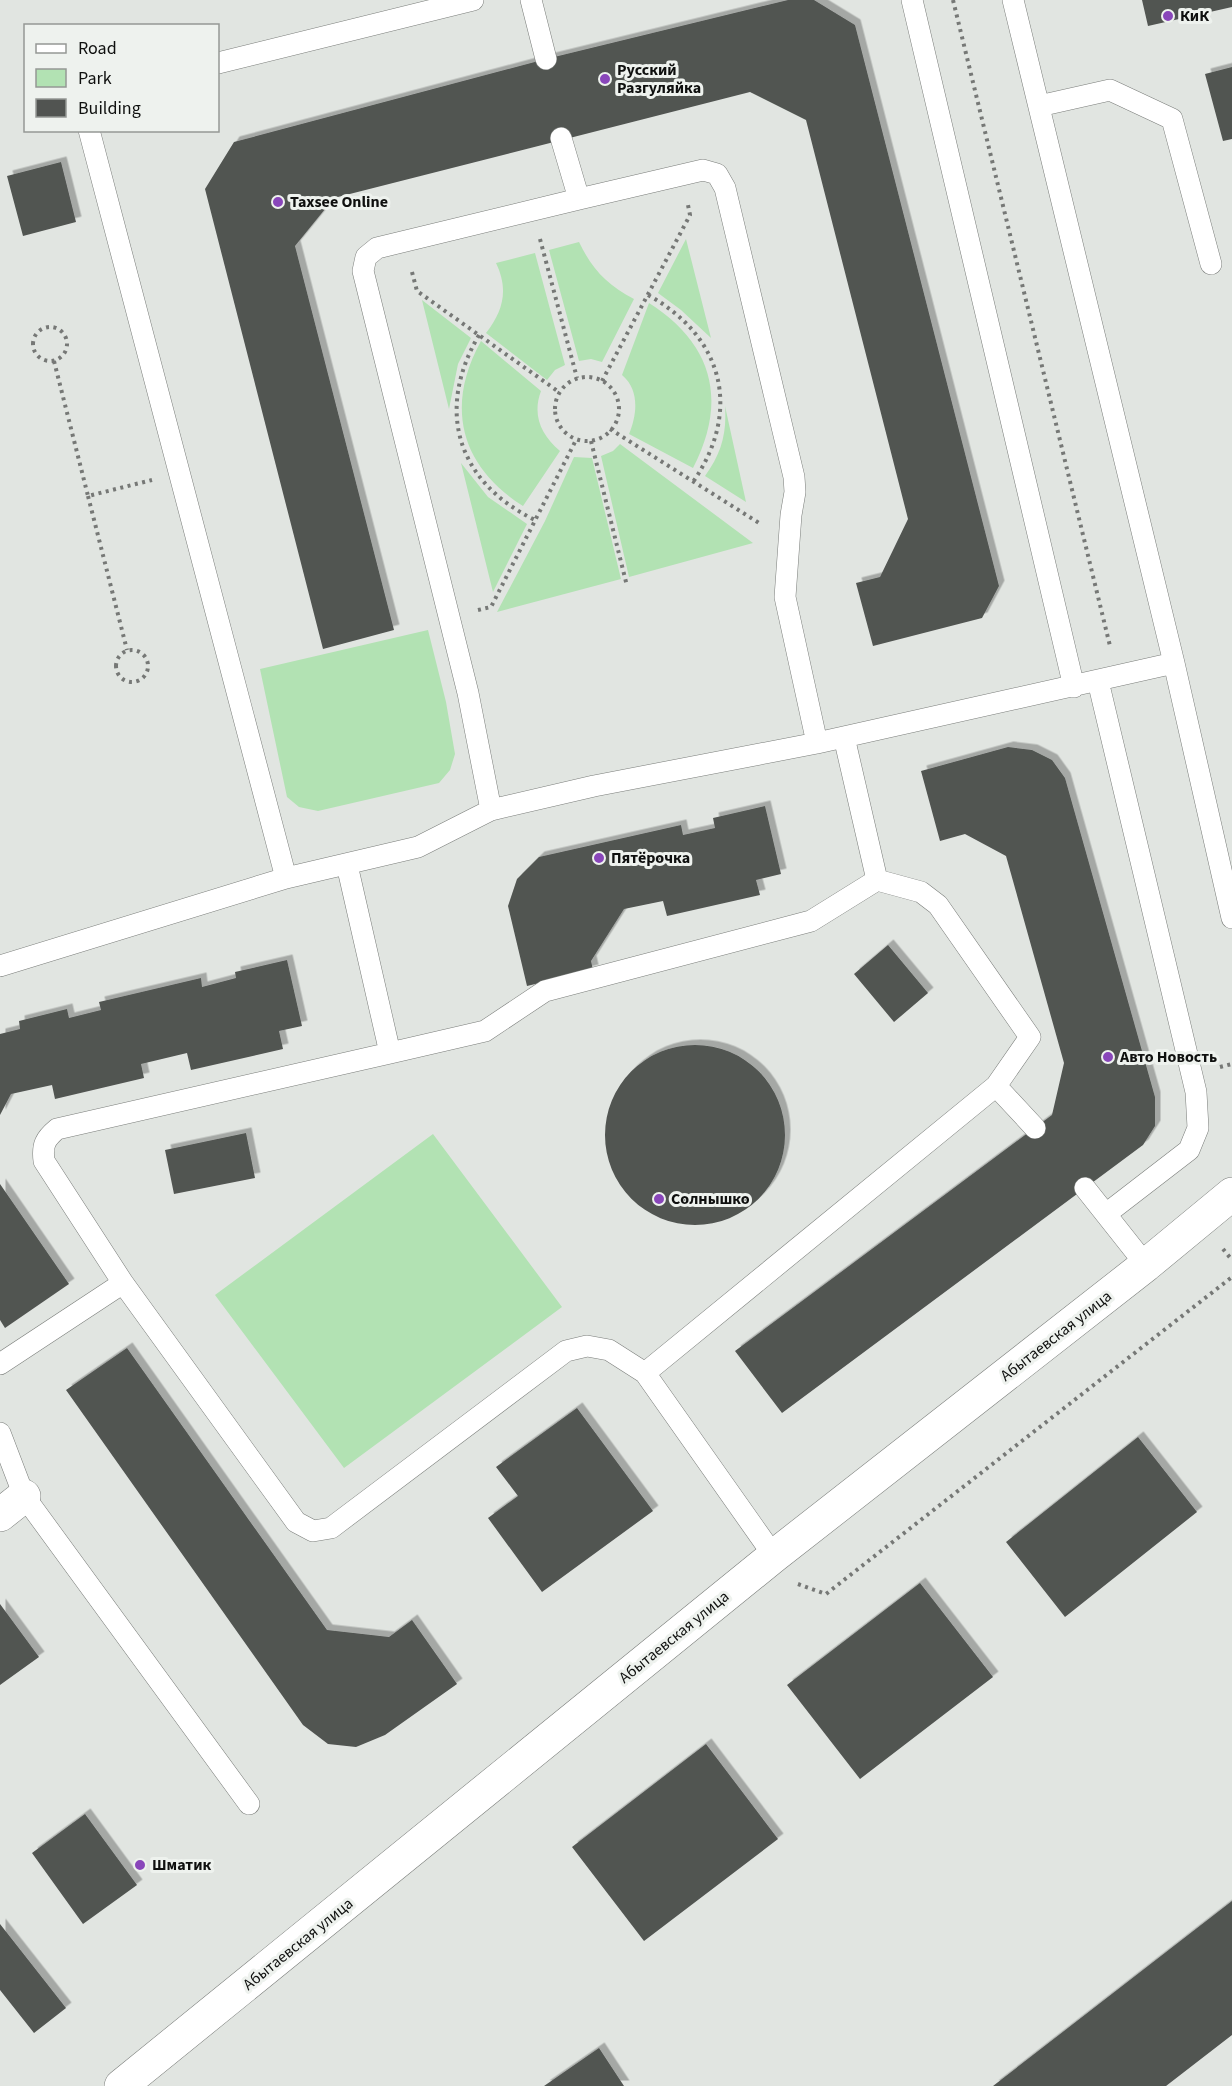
<svg xmlns="http://www.w3.org/2000/svg" width="1232" height="2086" viewBox="0 0 1232 2086" font-family="'Source Sans 3',sans-serif">
<style>
.green{fill:#b2e2b3}
.building{fill:#515451;filter:url(#shadow)}
.lines{fill:none;stroke-linecap:round;stroke-linejoin:round}
.lane-casing{stroke:#7a7d7a;stroke-width:22}
.street-casing{stroke:#7a7d7a;stroke-width:34}
.path{stroke:#767876;stroke-width:4;stroke-dasharray:3 4.5;stroke-linecap:butt}
.lane{stroke:#fff;stroke-width:21}
.street{stroke:#fff;stroke-width:33}
.poi-dot{fill:#8946ba;stroke:#eef2ee;stroke-width:2}
.labels{text-anchor:middle;dominant-baseline:central;stroke-width:6;stroke-linejoin:round;paint-order:stroke}
.poi-label{font-size:16px;font-weight:bold;fill:#0f100f;stroke:#eef2ee;text-anchor:start}
.street-label{font-size:16px;fill:#0f100f;stroke:#eef2ee}
</style>
<defs>
<filter id="shadow"><feDropShadow dx="5.5" dy="-5.5" stdDeviation="0" flood-color="#0004"/></filter>
</defs>
<rect width="100%" height="100%" fill="#e1e5e1"/>
<path class="green" d="M686 239 711 338 681 310 658 293Z
M579 242C592 269 607 285 634 299L602 362 591 359 579 361 549 250Z
M535 253 565 365 555 370 547 380 486 333C503 311 509 290 496 263Z
M422 300 471 338 458 364 449 409Z
M649 303C713 344 728 400 693 468L629 434C637 415 640 390 622 375Z
M481 341 541 391C532 415 541 435 560 451L523 506C460 466 445 406 481 341Z
M725 406 746 502 705 476C721 454 727 434 725 406Z
M620 444 753 543 629 577 601 456 613 451Z
M574 457 592 458 621 579 497 612 545 521Z
M461 463 488 497 527 524 493 592Z
M428 630 446 702 455 754 450 770 439 783 318 811 299 807 287 797 260 669Z
M433 1134 562 1307 344 1468 215 1295Z"/>
<path class="building" d="M788 0H814L855 25 999 586 982 618 873 646 856 583 880 577 908 519 806 120 750 92 334 198 295 246 394 630 323 649 205 189 234 142 546 59Z
M1142 0H1232V7L1148 26Z
M1232 67V139L1223 141 1205 74Z
M61 162 76 222 23 236 7 176Z
M1008 747 1032 750 1052 760 1065 778 1155 1097V1126L1143 1145 782 1413 735 1351 1052 1115 1064 1063 1006 856 965 834 940 841 921 771Z
M765 806 781 874 756 880 760 895 667 916 663 901 624 909 591 961 593 970 527 986 508 906 517 879 539 857 681 825 683 835 715 828 713 818Z
M888 945 928 993 894 1022 854 974Z
M287 960 302 1026 279 1031 283 1049 191 1070 187 1053 141 1064 144 1078 55 1099 52 1085 11 1094 0 1115V1034L20 1029 19 1021 67 1009 69 1018 101 1010 99 1002 201 978 202 987 236 978 235 972Z
M605 1135a90 90 0 1 1 180 0a90 90 0 1 1-180 0Z
M246 1133 255 1178 174 1194 165 1150Z
M0 1184 69 1284 5 1328 0 1320Z
M127 1348 327 1630 389 1637 412 1620 457 1684 385 1735 356 1747 328 1744 303 1725 66 1390Z
M577 1408 653 1511 542 1592 488 1518 518 1496 496 1467Z
M1138 1437 1197 1512 1065 1617 1006 1542Z
M920 1583 993 1677 860 1779 787 1685Z
M0 1604 39 1657 0 1685Z
M706 1744 778 1839 644 1941 572 1847Z
M85 1814 137 1885 83 1924 32 1853Z
M1232 1901V2035L1166 2086H993Z
M0 1924 66 2008 34 2033 0 1990Z
M599 2048 624 2086H544Z"/>
<g class="lines">
<g class="lane-casing">
<path id="lane" d="M531 0 546 59
M912 0 1074 687
M1013 0 1174 663 1232 918
M218 63 473 0
M1039 106 1110 90 1172 119 1211 264
M89 130 286 878
M561 138 579 199 703 170 717 174 725 188 794 477 795 492 791 515 785 597 817 743
M1098 681 1196 1092 1198 1128 1189 1150 1106 1214
M844 737 877 880
M491 810 468 693 363 271 366 257 377 248 579 199
M347 865 390 1053 57 1129C45 1139 42 1145 44 1161L123 1283 296 1522 313 1531 331 1528 566 1351 587 1346 609 1350 645 1373 774 1556
M0 966 286 878 418 847 491 810 594 786 817 743 1174 663
M390 1053 485 1031 545 991 811 921 877 880 921 892 938 905 1030 1037 996 1086 645 1373
M996 1086 1035 1128
M1085 1188 1146 1265
M0 1364 123 1283
M0 1433 24 1496 249 1804"/>
</g>
<g class="street-casing">
<path id="street" d="M0 1515 24 1496
M121 2086 774 1556 1146 1265 1232 1194"/>
</g>
<path class="path" d="M953 0 1110 646
M540 239 577 378
M412 272 417 291 559 392
M648 295C724 337 742 411 693 482
M33 344a17 17 0 1 1 34 0a17 17 0 1 1-34 0Z
M479 335C435 410 457 482 535 520
M54 361 88 496 152 480
M555 409a32 32 0 1 1 64 0a32 32 0 1 1-64 0Z
M602 381 690 215 688 205
M610 429 759 523
M591 441 627 586
M88 496 127 650
M478 610 491 607 576 440
M116 666a16 16 0 1 1 32 0a16 16 0 1 1-32 0Z
M1220 1067 1232 1064
M1223 1249 1232 1260
M798 1584 826 1594 1232 1277"/>
<use href="#lane" class="lane"/>
<use href="#street" class="street"/>
</g>
<g class="poi-dot">
<circle cx="1168" cy="16" r="6"/>
<circle cx="605" cy="79" r="6"/>
<circle cx="278" cy="202" r="6"/>
<circle cx="599" cy="858" r="6"/>
<circle cx="1108" cy="1057" r="6"/>
<circle cx="659" cy="1199" r="6"/>
<circle cx="140" cy="1865" r="6"/>
</g>
<g class="labels">
<g class="poi-label">
<text x="1180" y="16">КиК</text>
<text x="617" y="70">Русский<tspan x="617" dy="18">Разгуляйка</tspan></text>
<text x="290" y="202">Taxsee Online</text>
<text x="611" y="858">Пятёрочка</text>
<text x="1120" y="1057">Авто Новость</text>
<text x="671" y="1199">Солнышко</text>
<text x="152" y="1865">Шматик</text>
</g>
<g class="street-label">
<text transform="translate(1056 1336) rotate(-38)">Абытаевская улица</text>
<text transform="translate(674 1637) rotate(-39)">Абытаевская улица</text>
<text transform="translate(298 1944) rotate(-39)">Абытаевская улица</text>
</g>
</g>
<rect x="24" y="24" width="195" height="108" fill="#eef2ee" stroke="#959895" stroke-width="1.5"/>
<rect x="36" y="44" width="30" height="9" fill="#ffffff" stroke="#959895" stroke-width="1.5"/>
<text x="78" y="54" font-size="18" fill="#0f100f">Road</text>
<rect x="36" y="69" width="30" height="18" fill="#b2e2b3" stroke="#959895" stroke-width="1.5"/>
<text x="78" y="84" font-size="18" fill="#0f100f">Park</text>
<rect x="36" y="99" width="30" height="18" fill="#515451" stroke="#959895" stroke-width="1.5"/>
<text x="78" y="114" font-size="18" fill="#0f100f">Building</text>
</svg>
